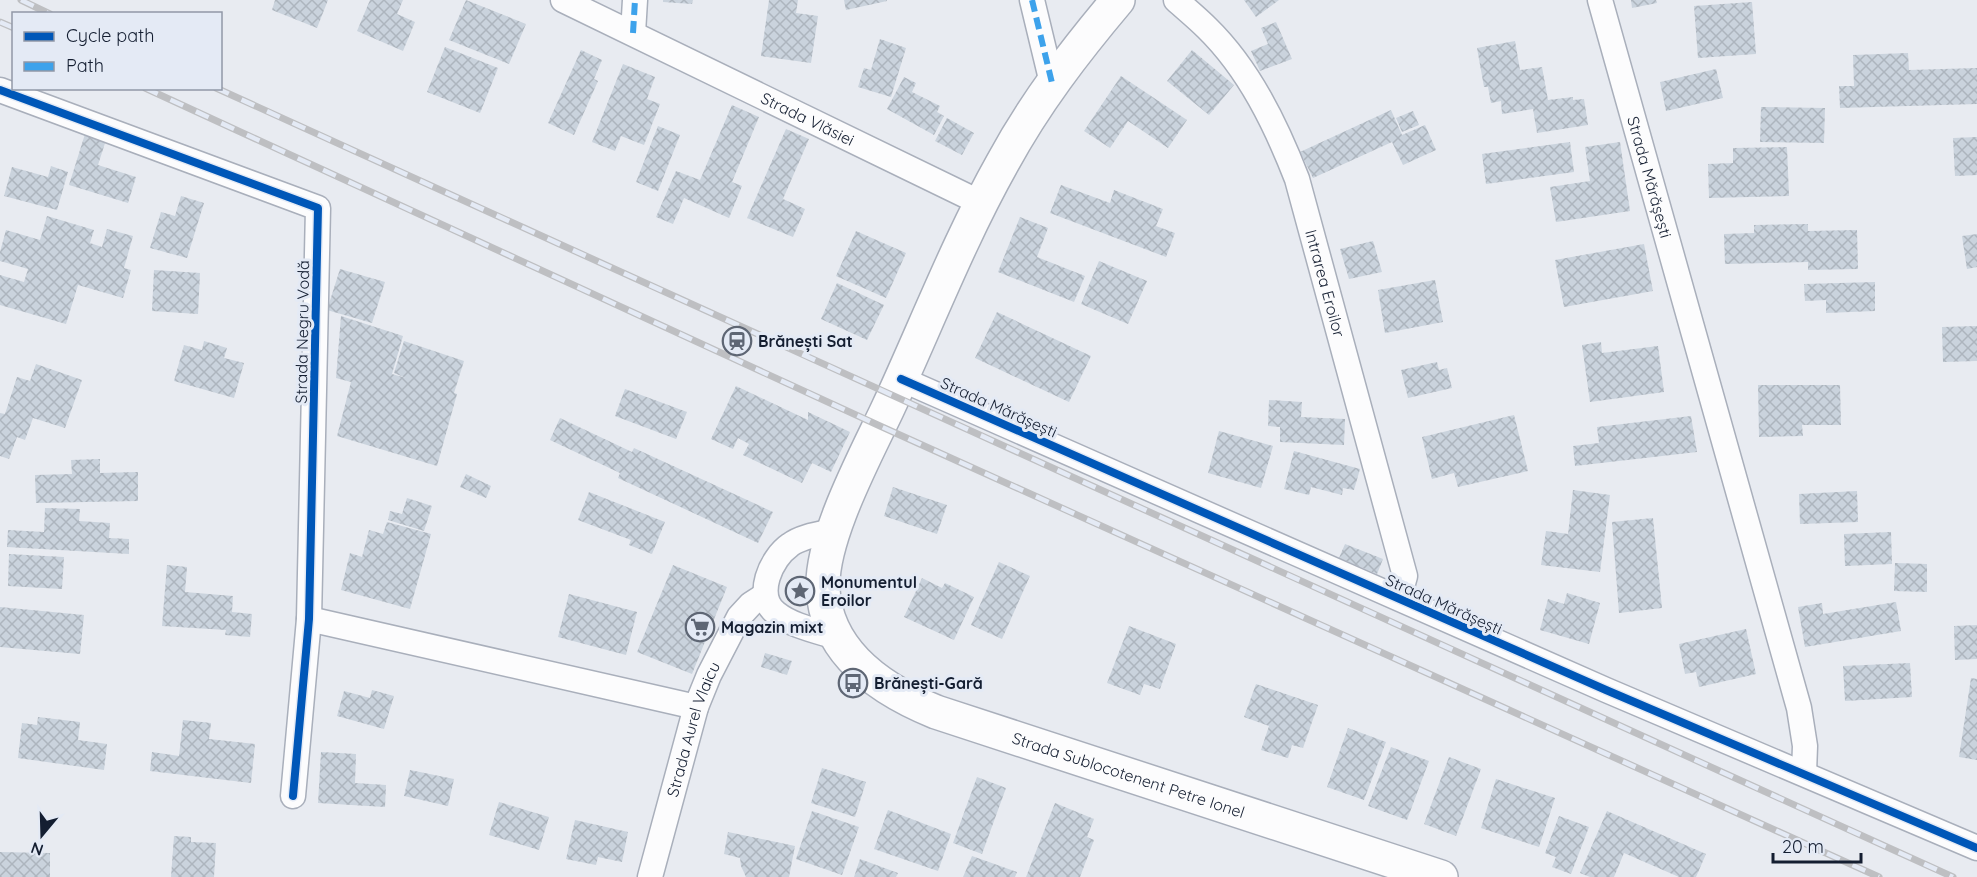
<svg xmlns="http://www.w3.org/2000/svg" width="1977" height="877" viewBox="0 0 1977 877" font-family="Quicksand,sans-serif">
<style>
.building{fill:url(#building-cross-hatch)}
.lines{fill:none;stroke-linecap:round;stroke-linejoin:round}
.street-casing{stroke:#a9afbb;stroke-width:27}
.secondary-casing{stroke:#a9afbb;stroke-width:36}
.street{stroke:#fcfcfd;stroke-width:24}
.secondary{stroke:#fcfcfd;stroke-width:33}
.rail-casing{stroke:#bebfc2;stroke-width:7}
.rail{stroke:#e4eaf5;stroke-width:4.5;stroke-dasharray:14;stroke-linecap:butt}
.quiet{stroke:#3da2eb;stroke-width:6;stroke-dasharray:12 6;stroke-linecap:butt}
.cycleway-casing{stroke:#e4eaf5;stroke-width:11}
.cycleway{stroke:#0057b8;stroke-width:8}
.labels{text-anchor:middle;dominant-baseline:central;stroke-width:6;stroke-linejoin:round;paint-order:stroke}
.street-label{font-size:16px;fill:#141e31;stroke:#e4eaf5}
.poi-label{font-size:16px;font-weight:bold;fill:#141e31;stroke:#e4eaf5;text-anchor:start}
</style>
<defs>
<pattern id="building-cross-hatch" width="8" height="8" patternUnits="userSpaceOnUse" patternTransform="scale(1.5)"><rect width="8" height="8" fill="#cad3dd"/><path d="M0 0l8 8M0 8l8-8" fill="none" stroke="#adb5be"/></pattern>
</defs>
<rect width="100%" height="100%" fill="#e8ebf1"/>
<path class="building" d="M275 0H328L317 28 272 10Z
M370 0H403L397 14 415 22 403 51 357 31Z
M466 0 526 24 509 64 449 40Z
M663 0H693L692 4 663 2Z
M769 0H798L796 13 818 16 811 63 761 56Z
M844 0H887V1L846 10Z
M1244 0H1279L1256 17Z
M1631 0H1656L1657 3 1632 8Z
M1752 2 1756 54 1698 58 1694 6Z
M1276 22 1292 59 1260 71 1251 51 1268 44 1261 28Z
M880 39 906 48 891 97 858 87 864 68 871 70Z
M1515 41 1520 70 1542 67 1548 100 1573 97V100L1584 99 1588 125 1537 133 1533 109 1502 114 1501 101 1491 103 1488 87H1484L1477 48Z
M445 47 498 68 480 113 427 92Z
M581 50 602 60 594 79 598 81 574 135 548 123Z
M1192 50 1234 85 1209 115 1167 81Z
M1908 53 1909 70 1977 68V104L1840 108 1839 86H1854L1853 55Z
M623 64 655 77 647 99 660 104 644 145 621 136 615 151 592 142Z
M1716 69 1723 98 1666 111 1660 82Z
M1121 76 1187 120 1168 148 1128 121 1110 148 1084 131Z
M904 77 916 83 912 92 940 106 937 112 944 116 934 135 887 109Z
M732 105 759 117 732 182 742 186 729 218 684 198 673 224 656 217 676 171 700 180Z
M1761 107 1825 108 1824 143 1760 142Z
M1391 110 1402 135 1425 125 1436 150 1403 165 1392 142 1313 178 1300 152Z
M1413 111 1419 125 1402 132 1396 118Z
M947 118 974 133 962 155 935 141Z
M658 126 680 135 658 191 636 182Z
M786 129 809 139 783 199 805 209 793 237 747 218Z
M85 134 106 140 98 165 136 177 128 203 69 185Z
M1977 137V175L1955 176 1953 138Z
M1570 142 1574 172 1486 184 1482 154Z
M1620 142 1630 211 1556 222 1550 187 1590 181 1585 147Z
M1787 147 1789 196 1709 198 1708 164 1733 163V148Z
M51 166 68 172 57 210 4 196 12 167 48 177Z
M1061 185 1110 203 1114 190 1163 209 1156 226 1175 233 1166 257 1050 213Z
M181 196 204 203 187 258 150 248 161 212 175 216Z
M47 216 94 230 90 243 102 247 107 229 133 236 124 268 131 270 123 298 78 285 66 324 0 305V275L24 282 28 269 0 261V252L6 230 40 240Z
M1020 217 1048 228 1037 257 1085 276 1074 302 998 272Z
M1808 224V231L1857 230 1858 269 1808 270V262L1725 264 1724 234 1754 233V225Z
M856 231 906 253 886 298 836 276Z
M1977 234V267L1967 269 1962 236Z
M1373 241 1382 272 1349 279 1340 249Z
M1644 244 1653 291 1564 307 1555 260Z
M1099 261 1147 281 1128 324 1081 304Z
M340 269 385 282 372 323 327 310Z
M154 270 200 273 198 314 152 311Z
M1435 280 1443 322 1385 333 1378 290Z
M1875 282V311L1826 313V300L1805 301 1804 284Z
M837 283 884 305 867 340 821 319Z
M997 312 1091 356 1069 402 975 358Z
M341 316 403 336 392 374 406 378 394 373 404 341 464 361 454 393 457 394 437 466 337 436 351 382 336 378Z
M1977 326V361L1943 362 1942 327Z
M204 341 227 348 224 358 244 363 234 398 174 381 184 345 202 350Z
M1601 342 1602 353 1658 346 1664 392 1590 402 1582 345Z
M1437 362 1439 370 1447 368 1452 388 1408 398 1401 370Z
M36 364 82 380 65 428 33 418 25 440 17 437 9 459 0 456V413L5 414 17 377 30 381Z
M1758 385H1840L1841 425H1802L1803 436 1759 437Z
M736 386 808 420V412L850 432 831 472 812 463 802 483 743 455 749 444 738 438 733 449 711 439Z
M625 389 687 412 676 439 615 416Z
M1269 400 1302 402 1301 417 1345 419 1344 445 1280 442V427L1268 426Z
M1514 415 1528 471 1458 487 1454 473 1432 479 1422 437Z
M1691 416 1697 452 1575 466 1573 446 1599 443 1597 427Z
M560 418 632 452 634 448 773 512 758 543 618 478 620 473 550 440Z
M1219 431 1273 446 1261 488 1208 473Z
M1294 451 1360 469 1354 490 1343 488 1342 495 1311 487 1309 495 1284 489Z
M100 459V473L138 472V501L36 503 35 475 72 474 71 460Z
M466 474 491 486 486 498 460 487Z
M893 487 947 505 937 534 884 516Z
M1573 490 1610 495 1600 572 1541 565 1546 531 1568 534Z
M1857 491 1858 522 1800 524 1799 494Z
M589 492 665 522 652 554 629 545 631 540 578 520Z
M407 498 432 506 424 531 388 520 390 511 402 514Z
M45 508 80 509 79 521 110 523 109 538 129 539V554L7 547 8 530 44 532Z
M1653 518 1662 608 1619 613 1612 522Z
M387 522 431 534 410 609 341 590 350 553 362 557 369 530 383 534Z
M1891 532 1892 564 1845 566 1844 534Z
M1345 544 1383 559 1377 574 1339 558Z
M9 554 64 557 62 589 8 586Z
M999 562 1030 576 1002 639 971 625Z
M1895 563 1927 564V592L1894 591Z
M167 565 187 567 185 592 233 596 232 612 252 614 250 637 225 635 226 630 162 626Z
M673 565 727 587 692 674 637 652Z
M922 578 942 588 945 583 974 597 954 640 904 617Z
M1567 593 1600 603 1589 644 1540 630 1548 599 1564 604Z
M569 594 637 612 626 655 558 637Z
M1896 602 1901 631 1805 647 1798 607 1822 603 1823 614Z
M0 607 84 615 80 654 0 647Z
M1977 625V659L1955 660 1954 626Z
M1129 626 1176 644 1160 689 1144 684 1140 695 1107 683Z
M1746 629 1756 674 1699 687 1696 672 1685 674 1679 644Z
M765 653 792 661 787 675 761 667Z
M1910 663 1912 697 1845 701 1843 666Z
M1971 678 1977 679V760L1959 757Z
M1256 684 1318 705 1303 748 1292 745 1288 758 1261 750 1269 726 1244 717Z
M372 690 394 696 384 729 337 716 344 691 370 698Z
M38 717 80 722 78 740 107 744 104 770 18 758 22 723 37 725Z
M183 720 211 723 209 739 255 744 251 783 150 771 152 752 179 756Z
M1348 728 1386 742 1364 800 1327 787Z
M1391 747 1429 761 1407 820 1368 806Z
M321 752 356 754 355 783 386 785 385 807 318 803Z
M1449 757 1481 769 1456 836 1424 824Z
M822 768 866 782 855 817 811 803Z
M410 770 454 779 448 806 404 796Z
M977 777 1006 788 982 854 953 843Z
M1496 779 1555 798 1539 847 1481 828Z
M499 802 549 817 539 850 489 835Z
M1055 803 1094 819 1087 837 1094 840 1080 877H1026Z
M888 810 951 834 938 871 874 849Z
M812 811 859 827 842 875 796 859Z
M1607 811 1706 854 1696 877H1679L1624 853 1614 877H1590L1580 873Z
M1559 816 1589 827 1571 874 1552 867 1556 857 1545 853Z
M575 820 628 832 622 862 598 857 596 865 566 859Z
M728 832 795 846 789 877H746L741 866 740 858 724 854Z
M174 836 191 837V842L216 843 214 877H171Z
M0 852 50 853V877H0Z
M972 856 1017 872 1015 877H963Z
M860 859 898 873 896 877H854Z"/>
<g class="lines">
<g class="street-casing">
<g id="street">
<path id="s1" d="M563 0 981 203"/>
<path d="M1032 0 1052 83"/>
<path id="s2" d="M1176 0C1186 9 1197 18 1207 28 1249 69 1276 125 1297 179L1405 576 1399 598"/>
<path id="s3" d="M1600 0 1799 708 1805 746 1804 773"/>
<path d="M633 33 635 0"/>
<path d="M0 90 318 208 309 619 293 796"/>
<path d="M901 379 1606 690 1977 848"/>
<path d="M834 531C820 534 802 536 790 545 771 558 754 596 776 613 792 626 817 631 836 637"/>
<path d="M309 619 696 707"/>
<path id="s4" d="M650 877 696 707 709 675 739 617 751 604 765 595"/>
</g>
</g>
<g class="secondary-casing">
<g id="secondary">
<path id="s5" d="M1118 0C1075 51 1035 103 1003 162 959 240 926 326 888 408 866 455 820 539 823 590 827 654 882 690 936 712L1441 877"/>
</g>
</g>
<use href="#street" class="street"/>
<use href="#secondary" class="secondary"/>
<g class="rail-casing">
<path id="rail" d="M21 0 50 14
M0 22 14 28
M145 88 880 426 1879 877
M216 88 1953 877"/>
</g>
<use href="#rail" class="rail"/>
<path class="quiet" d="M1032 0 1052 83
M633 33 635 0"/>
<g class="cycleway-casing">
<path id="cycleway" d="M0 90 318 208 309 619 293 796
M901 379 1606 690 1977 848"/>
</g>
<use href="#cycleway" class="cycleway"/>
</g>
<defs>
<g id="station-ring" transform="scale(1.5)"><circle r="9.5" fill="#e4eaf5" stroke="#5e6674" stroke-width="1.5"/><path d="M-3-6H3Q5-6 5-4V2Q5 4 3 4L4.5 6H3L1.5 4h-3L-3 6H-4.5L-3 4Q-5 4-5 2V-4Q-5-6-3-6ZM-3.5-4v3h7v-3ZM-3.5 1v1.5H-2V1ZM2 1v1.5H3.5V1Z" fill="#5e6674"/></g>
<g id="sight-ring" transform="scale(1.5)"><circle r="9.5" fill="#e4eaf5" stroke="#5e6674" stroke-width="1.5"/><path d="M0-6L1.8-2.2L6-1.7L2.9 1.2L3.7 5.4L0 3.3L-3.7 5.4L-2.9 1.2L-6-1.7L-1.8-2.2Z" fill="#5e6674"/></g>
<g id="supermarket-ring" transform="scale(1.5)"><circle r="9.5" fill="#e4eaf5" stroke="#5e6674" stroke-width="1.5"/><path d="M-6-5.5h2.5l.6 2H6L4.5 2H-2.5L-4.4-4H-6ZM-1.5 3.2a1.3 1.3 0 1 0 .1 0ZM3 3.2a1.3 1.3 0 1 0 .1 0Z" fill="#5e6674"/></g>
<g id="bus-ring" transform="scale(1.5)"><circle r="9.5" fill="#e4eaf5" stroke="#5e6674" stroke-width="1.5"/><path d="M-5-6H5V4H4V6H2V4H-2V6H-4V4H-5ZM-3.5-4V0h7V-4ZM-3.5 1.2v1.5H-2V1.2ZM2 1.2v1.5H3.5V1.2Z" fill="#5e6674"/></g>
</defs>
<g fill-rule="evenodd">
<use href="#station-ring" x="737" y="341"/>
<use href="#sight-ring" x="800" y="591"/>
<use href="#supermarket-ring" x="700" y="627"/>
<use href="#bus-ring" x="853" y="683"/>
</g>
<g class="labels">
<g class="street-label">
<text stroke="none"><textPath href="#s1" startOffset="272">Strada Vlăsiei</textPath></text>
<text stroke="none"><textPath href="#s3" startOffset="184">Strada Mărășești</textPath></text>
<text stroke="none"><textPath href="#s2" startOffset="327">Intrarea Eroilor</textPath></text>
<text transform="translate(302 332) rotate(-89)">Strada Negru Vodă</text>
<text transform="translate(999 407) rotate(24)">Strada Mărășești</text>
<text transform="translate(1444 604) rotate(24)">Strada Mărășești</text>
<text stroke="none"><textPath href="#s4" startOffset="154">Strada Aurel Vlaicu</textPath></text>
<text stroke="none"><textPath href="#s5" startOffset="1044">Strada Sublocotenent Petre Ionel</textPath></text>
</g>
<g class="poi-label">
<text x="758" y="341">Brănești Sat</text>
<text x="821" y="582">Monumentul<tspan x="821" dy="18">Eroilor</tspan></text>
<text x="721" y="627">Magazin mixt</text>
<text x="874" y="683">Brănești-Gară</text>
</g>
</g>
<rect x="12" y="12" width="210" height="78" fill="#e4eaf5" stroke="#9198a7" stroke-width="1.5"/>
<rect x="24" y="32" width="30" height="9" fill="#0057b8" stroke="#9198a7" stroke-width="1.5"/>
<text x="66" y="42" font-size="18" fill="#141e31">Cycle path</text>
<rect x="24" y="62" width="30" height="9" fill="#3da2eb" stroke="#9198a7" stroke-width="1.5"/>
<text x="66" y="72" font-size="18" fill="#141e31">Path</text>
<g transform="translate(42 835) rotate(199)" stroke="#e4eaf5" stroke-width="4.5" paint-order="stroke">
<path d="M0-4.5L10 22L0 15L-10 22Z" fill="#141e31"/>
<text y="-9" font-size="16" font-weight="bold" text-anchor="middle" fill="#141e31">N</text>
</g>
<path d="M1773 853v9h88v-9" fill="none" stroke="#141e31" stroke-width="3"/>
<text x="1782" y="853" font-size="18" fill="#141e31" stroke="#e4eaf5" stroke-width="4.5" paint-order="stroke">20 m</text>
</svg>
